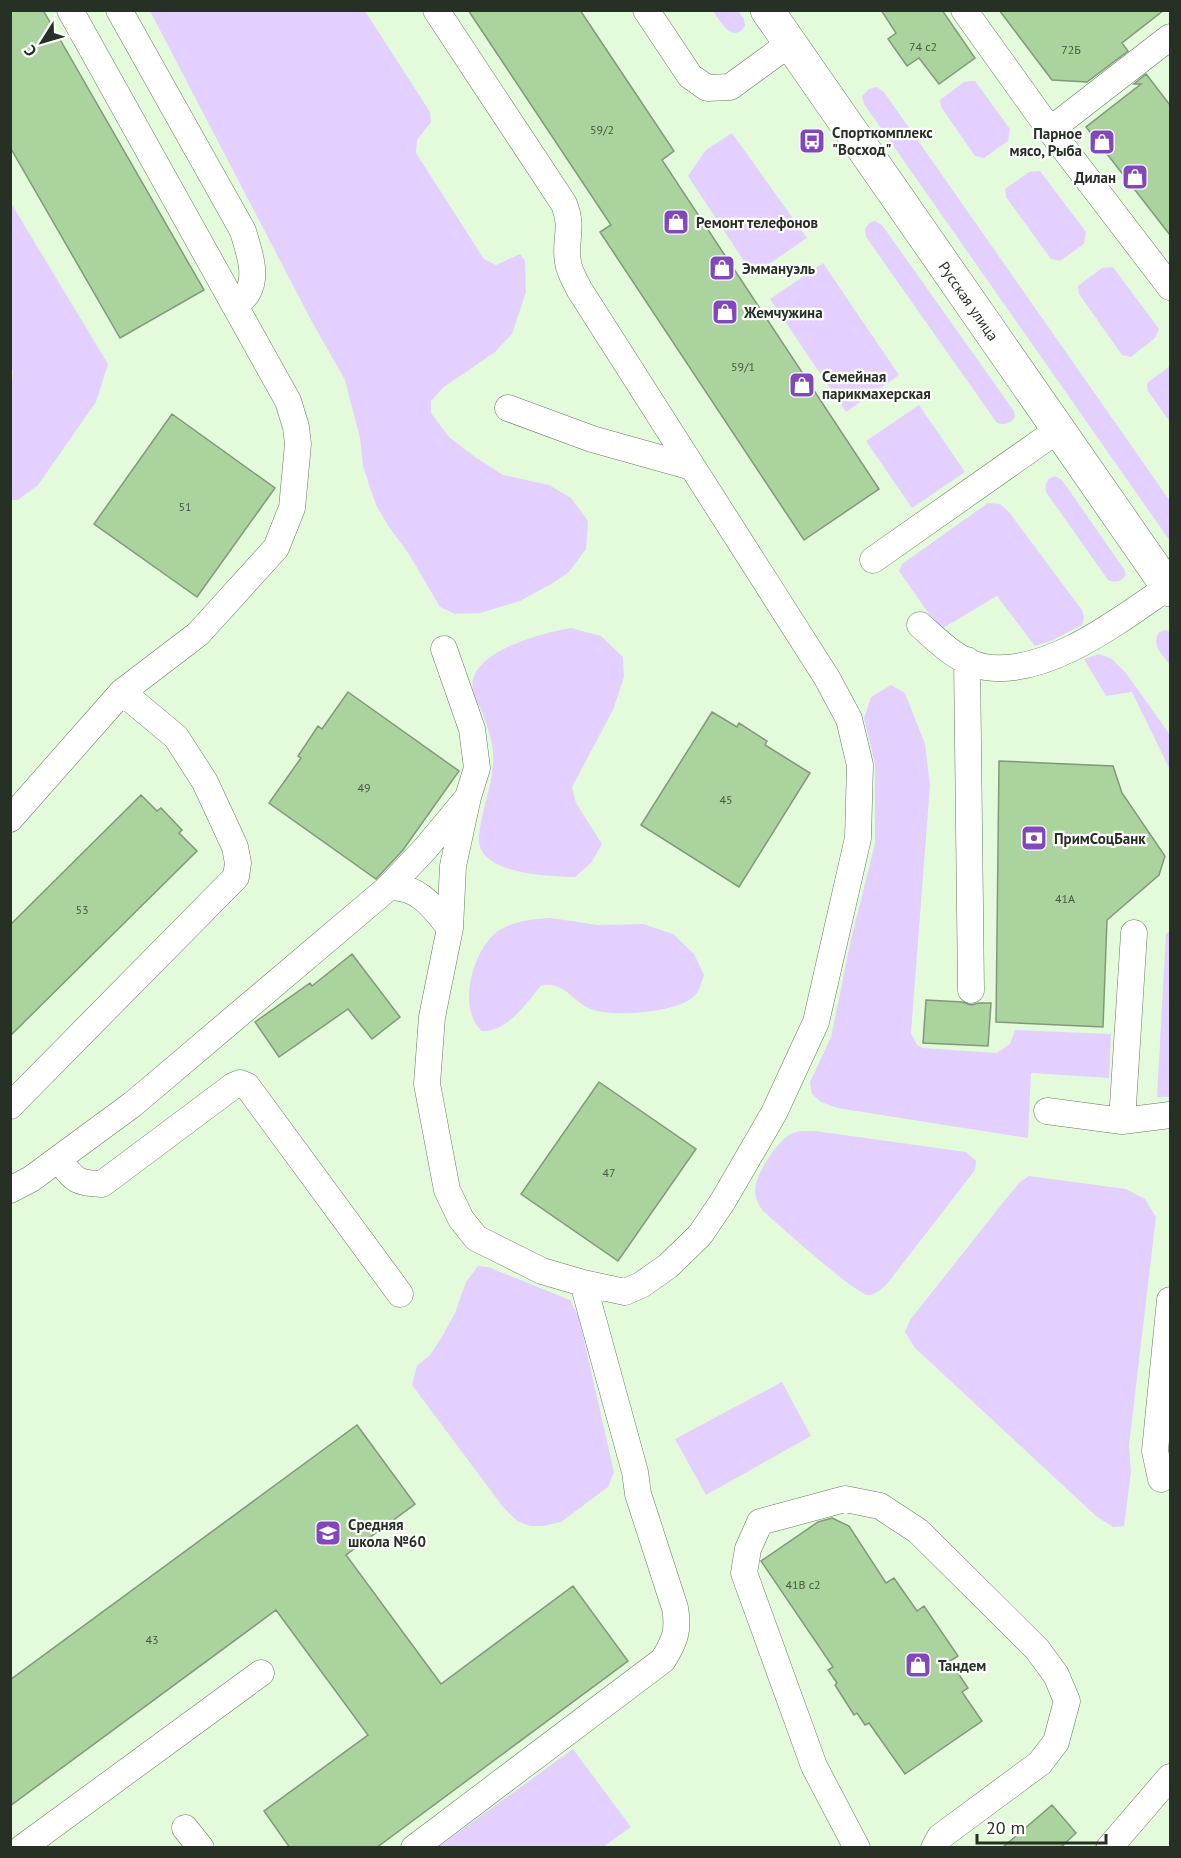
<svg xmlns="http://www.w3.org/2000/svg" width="1181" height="1858" viewBox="0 0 1181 1858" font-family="'PT Sans',sans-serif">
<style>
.green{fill:#e4d0fe}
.building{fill:#aad39d;stroke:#82987b;stroke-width:1.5}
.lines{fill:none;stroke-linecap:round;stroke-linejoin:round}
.lane-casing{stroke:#647a5e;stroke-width:27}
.primary-casing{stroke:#647a5e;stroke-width:34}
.lane{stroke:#fff;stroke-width:26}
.primary{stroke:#fff;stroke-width:33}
.labels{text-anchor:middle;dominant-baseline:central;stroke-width:4.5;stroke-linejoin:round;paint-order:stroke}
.number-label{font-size:12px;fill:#485942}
.poi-label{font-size:15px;font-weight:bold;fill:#273024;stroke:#fff;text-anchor:start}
.street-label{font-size:15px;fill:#273024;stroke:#fff}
</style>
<rect width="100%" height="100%" fill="#e3fbdb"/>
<path class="green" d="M150 11H365L430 112 431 122 417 140 416 153 484 259 496 265 520 254 525 261 526 292 512 334 495 352 444 387 431 401V413L449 437 475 457 503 475 549 485 571 498 588 521 586 549 569 572 553 583 520 601 480 613 455 614 440 607 409 554 389 527 376 505 363 466 360 438 345 380 311 320Z
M713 11H738L744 19 745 26C732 44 721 22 713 11Z
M975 81 1010 129 1008 141 984 158 975 156 941 107 940 100 964 82Z
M877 87 884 92 1170 501V541L864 104 862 96 869 89Z
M732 133 807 238 753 275 688 176 706 150Z
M1040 171 1086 232 1084 244 1060 261 1051 259 1006 197 1005 189 1029 172Z
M11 203 108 364 96 402 38 485 18 500H11L10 402 13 371 10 363Z
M875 221 882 225 1014 411 1015 417C1010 424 1005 425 997 423L866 237 865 229 869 223Z
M823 263 899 375 846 412 770 299Z
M1113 267 1159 329 1155 338 1131 357 1122 355 1079 294 1078 286 1102 268Z
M1170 366V422L1148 391 1147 383Z
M919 405 965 472 912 508 866 441Z
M1055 476 1062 480 1124 569 1126 575C1121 582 1116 583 1108 580L1046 492C1045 483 1046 479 1055 476Z
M988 503 1000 504 1009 512 1082 610 1084 617 1082 625 1053 640 1035 646 997 596 943 628 929 614 899 571 902 564Z
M571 628 601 636 623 657 624 677 613 710 572 787 576 803 602 844 591 863 575 877C551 876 476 875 479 837 481 808 495 781 493 752 492 739 486 723 482 712 479 705 474 698 473 691 465 652 543 633 571 628Z
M1166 630 1170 632V665C1162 654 1151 645 1159 632Z
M1099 654 1112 659 1126 673 1170 735V770L1132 692 1106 696 1084 659Z
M891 685 905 693 925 744 930 785 911 1033 917 1045 923 1048 997 1053 1010 1044 1015 1030 1111 1034 1109 1078 1031 1073 1028 1138 837 1108 821 1102 812 1094 810 1082 831 1037 850 944 875 843V764L864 718 871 697Z
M551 918 598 925 643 924 673 934 694 954 704 975C702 980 700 988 697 993 683 1013 616 1017 594 1010 574 1005 564 979 541 986 525 1004 508 1032 482 1031 456 1009 473 949 498 931 513 921 534 919 551 918Z
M1170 931V1097H1157L1166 934Z
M815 1131 966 1152 976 1161 975 1170 887 1284C881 1289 876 1295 868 1295 855 1294 778 1224 763 1211 758 1204 755 1198 755 1189 755 1175 778 1140 791 1134 797 1130 808 1131 815 1131Z
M1029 1176 1126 1189 1145 1199 1156 1217 1129 1445 1131 1472 1124 1526 1113 1527 1096 1516 915 1348 905 1332 910 1320 1005 1200 1020 1182Z
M478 1266 488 1267 570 1300 579 1318 614 1472 608 1487 561 1522 543 1526H530L517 1521 503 1507 412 1385 417 1366 430 1355 443 1335 455 1313 466 1282Z
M782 1382 811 1436 706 1495 675 1439Z
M573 1749 631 1827 603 1847H438Z"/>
<path class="building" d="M10 10H43L204 290 120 338 10 147Z
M468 10H580L674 151 662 160 879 489 804 540 600 232 611 225Z
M881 10H942L975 58 939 84 919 58 907 66 888 39 896 33Z
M999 10H1164L1122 43 1128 51 1087 82 1052 80Z
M1146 74 1170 105V235L1086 127 1141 84H1134Z
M172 414 275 488 197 597 94 524Z
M348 692 459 771 403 850 376 879 269 803 301 758 298 756 318 726 322 729Z
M712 712 737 727 739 723 767 741 765 745 810 773 739 887 641 825Z
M999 761 1113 766 1122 793 1165 856 1159 875 1107 920 1103 1027 996 1022Z
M141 795 157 811 161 808 182 830 179 833 197 851 10 1036V925Z
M352 954 400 1017 372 1039 348 1009 279 1057 255 1022 310 983 312 986Z
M926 1000 962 1002 971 1005 979 1003H991L988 1046 923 1043Z
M599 1082 696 1149 618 1261 521 1194Z
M357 1425 415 1504 346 1555 441 1684 573 1586 628 1661 376 1848H290L264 1811 368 1735 276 1610 10 1806V1680Z
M832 1518 849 1526 886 1583 894 1578 917 1611 924 1606 958 1656 950 1661 968 1688 962 1692 982 1721 905 1774 869 1723 865 1725 857 1713 854 1715 835 1685 837 1683 828 1670 833 1667 761 1561 818 1522Z
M1052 1805 1076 1833 1060 1848H1002Z"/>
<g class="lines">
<g class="lane-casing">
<path id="lane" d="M119 10 243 231C248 249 258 274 248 292 246 297 239 302 235 306
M436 10 564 204C574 229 564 240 568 262 569 272 575 280 579 289L827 678 849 719 860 765 858 838 816 1022 774 1113 723 1201 700 1235 668 1266 641 1285 625 1292 583 1283 542 1271 476 1238 461 1219 447 1190 427 1084 432 1017 450 928 453 866 468 797 477 768 472 729 444 649
M646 10 690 76 707 88 730 87 789 44
M964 10 1050 130 1170 287
M1050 130 1170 37
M508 408 592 439 692 467
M873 560 1059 429
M920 625C938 641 959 663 985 667 1047 677 1120 620 1168 587
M967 660 971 990
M10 819 122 692 198 634 276 548 292 508 298 444 296 427 288 401 70 10
M388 888 425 849 464 802
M10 1106 236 877 238 863 235 847 205 782 176 737 122 692
M1047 1111 1122 1121 1170 1115
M1122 1121 1134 933
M58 1159C75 1180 75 1183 102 1184L233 1086 240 1083 247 1086 400 1294
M10 1190 31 1179 133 1104 388 888C417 884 434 908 450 928
M1161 1479 1155 1451 1170 1300
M185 1828 201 1848
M22 1848 261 1673
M414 1848 663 1660C675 1641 679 1630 675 1608L638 1494 635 1472 583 1283
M857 1848 814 1766 744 1573 748 1549 760 1522 845 1499 880 1506 918 1531 1037 1649 1056 1675 1067 1701 1056 1742 1040 1763 940 1837 934 1848
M1109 1848 1170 1777"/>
</g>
<g class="primary-casing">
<g id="primary">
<path id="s1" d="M767 10 1170 590"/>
</g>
</g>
<use href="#lane" class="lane"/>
<use href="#primary" class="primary"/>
</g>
<defs>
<g id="bus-square" transform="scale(1.35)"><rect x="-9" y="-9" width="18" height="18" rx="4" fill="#8347bc" stroke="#fff"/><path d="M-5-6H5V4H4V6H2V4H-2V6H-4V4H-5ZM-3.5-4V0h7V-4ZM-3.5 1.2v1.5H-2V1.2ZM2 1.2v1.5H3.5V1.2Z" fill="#fff"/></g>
<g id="shop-square" transform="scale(1.35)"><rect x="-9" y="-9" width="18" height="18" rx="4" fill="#8347bc" stroke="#fff"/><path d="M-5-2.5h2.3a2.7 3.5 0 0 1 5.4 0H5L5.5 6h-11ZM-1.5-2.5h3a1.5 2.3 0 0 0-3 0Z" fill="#fff"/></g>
<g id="bank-square" transform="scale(1.35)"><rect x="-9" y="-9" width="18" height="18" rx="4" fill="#8347bc" stroke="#fff"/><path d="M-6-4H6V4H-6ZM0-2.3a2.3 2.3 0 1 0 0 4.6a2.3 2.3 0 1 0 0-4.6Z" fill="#fff"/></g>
<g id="school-square" transform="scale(1.35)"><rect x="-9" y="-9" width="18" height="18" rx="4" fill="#8347bc" stroke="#fff"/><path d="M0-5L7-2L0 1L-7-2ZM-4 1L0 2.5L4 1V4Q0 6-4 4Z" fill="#fff"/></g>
</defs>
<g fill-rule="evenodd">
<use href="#bus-square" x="812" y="141"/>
<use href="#shop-square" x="1102" y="142"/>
<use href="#shop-square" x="1135" y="177"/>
<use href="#shop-square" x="676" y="222"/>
<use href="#shop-square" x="722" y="268"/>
<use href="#shop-square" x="725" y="312"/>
<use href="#shop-square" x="802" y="385"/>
<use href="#bank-square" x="1034" y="838"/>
<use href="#school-square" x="328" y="1533"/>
<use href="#shop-square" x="918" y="1665"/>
</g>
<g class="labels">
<g class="number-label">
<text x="923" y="46">74 с2</text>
<text x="1071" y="49">72Б</text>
<text x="602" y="129">59/2</text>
<text x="743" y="366">59/1</text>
<text x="185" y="506">51</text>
<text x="364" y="787">49</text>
<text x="726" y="799">45</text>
<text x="1065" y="898">41А</text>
<text x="82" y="909">53</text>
<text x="609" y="1172">47</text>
<text x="803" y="1584">41В с2</text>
<text x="152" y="1639">43</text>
</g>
<g class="poi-label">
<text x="832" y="132">Спорткомплекс<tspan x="832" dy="17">"Восход"</tspan></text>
<text x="1082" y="133" text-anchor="end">Парное<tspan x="1082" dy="17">мясо, Рыба</tspan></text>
<text x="1116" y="177" text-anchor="end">Дилан</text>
<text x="696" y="222">Ремонт телефонов</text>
<text x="742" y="268">Эммануэль</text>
<text x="744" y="312">Жемчужина</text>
<text x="822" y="376">Семейная<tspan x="822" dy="17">парикмахерская</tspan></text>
<text x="1054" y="838">ПримСоцБанк</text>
<text x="348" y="1524">Средняя<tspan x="348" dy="17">школа №60</tspan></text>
<text x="938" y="1665">Тандем</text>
</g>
<g class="street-label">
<text stroke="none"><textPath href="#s1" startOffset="354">Русская улица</textPath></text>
</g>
</g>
<rect width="1181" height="1858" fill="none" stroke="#273024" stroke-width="24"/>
<g transform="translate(42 42) rotate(233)" stroke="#ffffff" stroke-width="4.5" paint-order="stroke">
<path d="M0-4.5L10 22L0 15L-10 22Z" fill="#273024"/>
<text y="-9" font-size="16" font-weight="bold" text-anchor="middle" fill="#273024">С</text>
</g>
<path d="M977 1834v9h129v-9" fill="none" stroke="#273024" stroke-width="3"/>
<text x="986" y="1834" font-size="18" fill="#273024" stroke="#ffffff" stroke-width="4.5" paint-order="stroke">20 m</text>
</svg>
